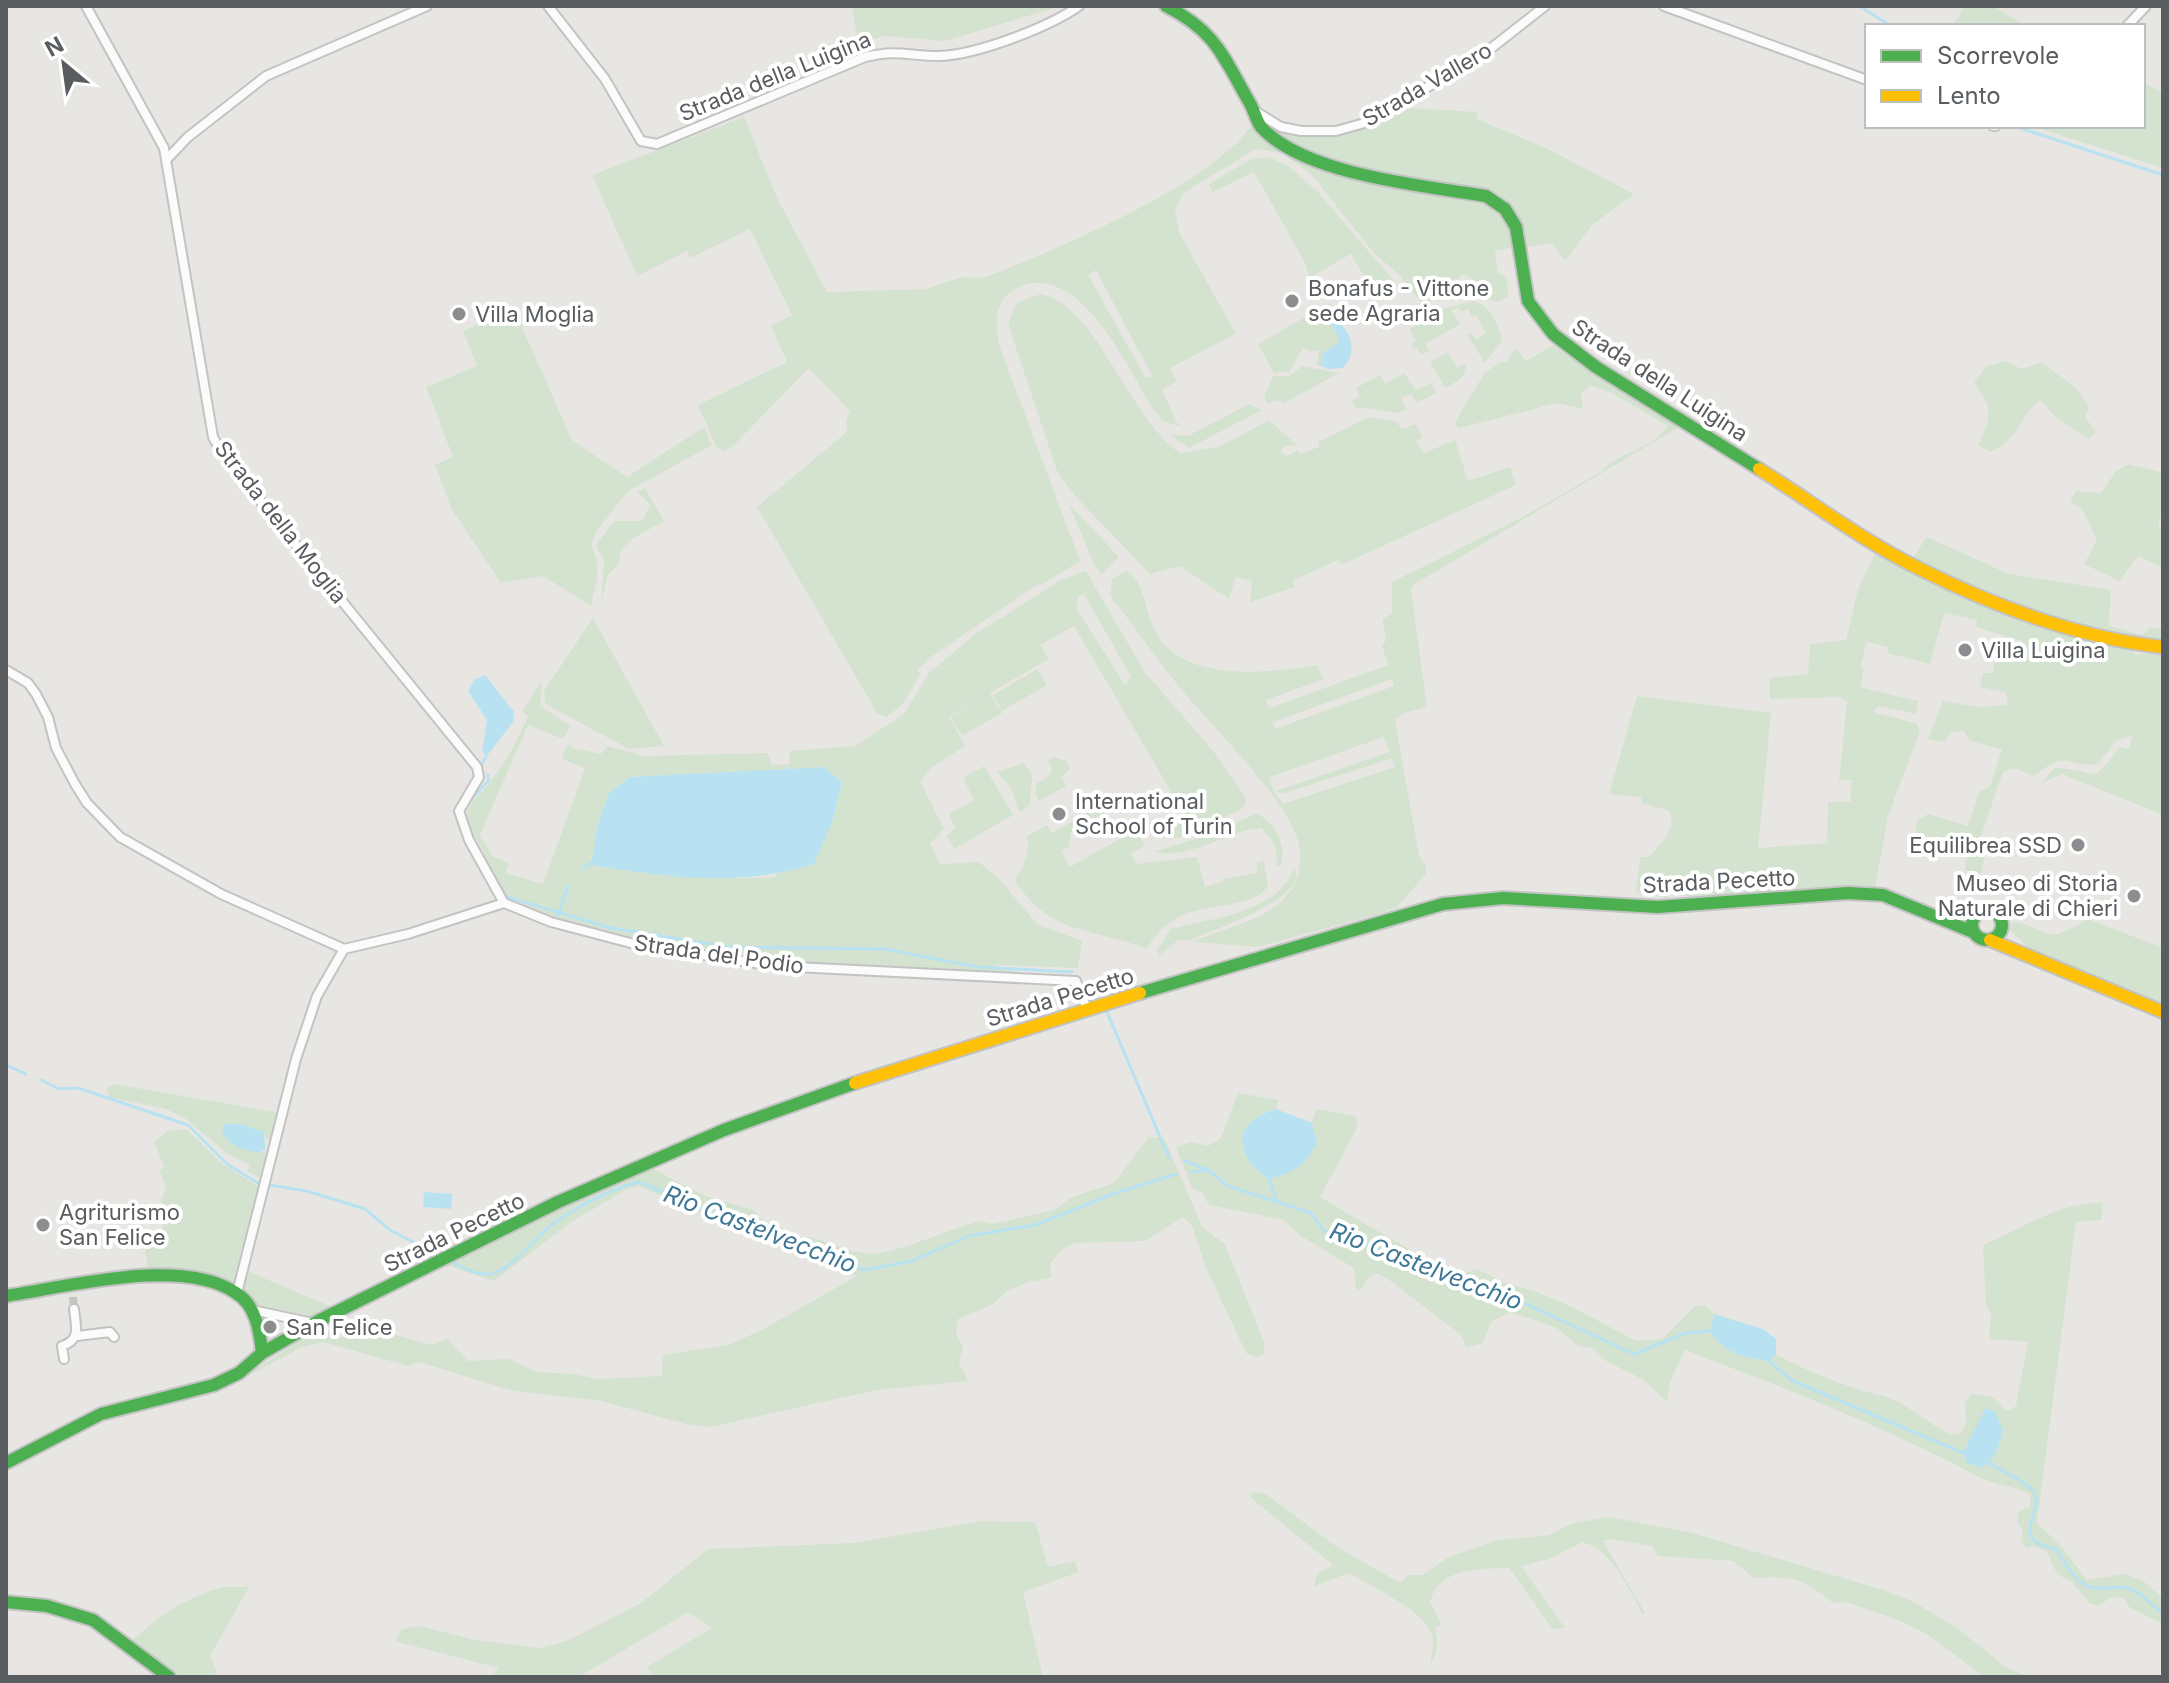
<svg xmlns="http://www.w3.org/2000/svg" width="2169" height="1683" viewBox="0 0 2169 1683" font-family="Inter,sans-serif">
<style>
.green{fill:#d4e3cf;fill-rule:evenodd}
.water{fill:#b8e2f1}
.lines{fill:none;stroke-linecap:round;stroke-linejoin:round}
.stream{stroke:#b8e2f1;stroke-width:3}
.street-tunnel{stroke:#c4c4c2;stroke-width:8;stroke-dasharray:8 4;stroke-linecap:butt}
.street-casing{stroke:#c4c3c4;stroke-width:12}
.fast-casing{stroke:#c3c3c4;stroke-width:16}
.slow-casing{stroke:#c3c3c4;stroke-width:16}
.street{stroke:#fcfbfb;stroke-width:8}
.fast{stroke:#4caf50;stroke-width:12}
.slow{stroke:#ffc107;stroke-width:12}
.poi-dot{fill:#8b8d8e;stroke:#fff;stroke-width:3}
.labels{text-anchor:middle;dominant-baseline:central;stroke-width:8;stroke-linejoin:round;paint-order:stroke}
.street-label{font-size:22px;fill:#595d60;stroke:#fff}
.poi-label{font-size:22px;fill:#595d60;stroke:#fff;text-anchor:start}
.water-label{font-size:24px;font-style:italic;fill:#3f7796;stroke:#fff}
</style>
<rect width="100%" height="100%" fill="#e8e6e3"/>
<path class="green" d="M852 6H1060L945 41 885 36 858 43Z
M1965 6H1993L2025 26H1952Z
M2143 82 2163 93V168L2032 126H2143Z
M1406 108 1476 112 1477 119 1548 149 1634 194 1592 225 1565 261 1552 243 1525 247 1509 208 1342 164 1284 139V130L1335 134Z
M744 117 777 198 827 292 926 289 962 277 982 278 999 272C1066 245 1210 184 1251 126L1301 159 1338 174 1489 202 1511 229 1510 248 1495 251 1498 273 1507 278 1508 297 1498 302 1472 295 1475 281 1464 274 1428 301 1421 302 1398 274 1374 253 1311 174 1282 153 1256 149 1193 187 1182 195 1175 210 1179 232 1236 334 1170 368 1177 381 1162 390 1177 423 1184 427 1164 422 1155 412C1127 368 1079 256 1015 289 994 300 995 326 999 345L1080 561 1041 585 1038 584 931 657 917 670 921 674 901 706 886 717 877 713 757 507 847 432 846 421 850 411 809 368 735 444 725 452 716 446 698 405 787 362 771 326 792 315 750 229 690 258 687 251 637 276 592 175ZM1096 270 1152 376 1146 378 1088 275Z
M1269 157 1288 166 1317 191 1400 288 1388 294 1380 279 1369 285 1351 254 1309 278 1305 263 1254 172 1213 192 1209 184 1251 159Z
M1041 294C1099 308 1127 416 1180 453L1219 447 1269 420 1297 445 1284 446 1281 453 1287 456 1298 450 1300 454 1319 447 1318 442 1369 417 1395 421 1402 429 1415 424 1423 436 1416 442 1424 453 1455 440 1468 481 1510 467 1516 485 1341 565 1338 560 1292 581 1295 587 1250 602 1252 581 1236 577 1229 599 1180 566 1150 574 1076 497 1057 471 1008 324 1017 302Z
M1472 301C1490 303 1499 325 1502 341L1485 363 1467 335 1471 332 1476 340 1486 333 1476 315 1472 317 1468 309 1461 312 1458 307 1452 311 1460 324 1425 344 1429 351 1421 355 1417 348 1414 349 1411 344 1416 341 1409 329 1421 323 1418 316Z
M1330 303 1337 315 1328 316 1340 342 1325 351 1327 369H1330L1317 365 1319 350 1313 352 1303 348 1289 372 1274 373 1258 344Z
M514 309 572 440 627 477 704 427 712 445 628 491 597 531 591 545 597 560 598 574 591 606 543 576 501 583 452 510 435 465 453 457 426 387 477 366 463 331Z
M1553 345 1679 427 1413 585 1411 591 1427 707 1404 713 1395 720 1419 856 1426 867V874L1397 907 1382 913 1258 947 1193 942C1225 926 1269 922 1290 891 1302 874 1303 852 1295 833 1280 793 1210 724 1181 689 1156 659 1135 626 1110 596L1112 579 1127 571C1148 587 1143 609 1155 631 1182 684 1271 673 1317 665L1324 679 1266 700 1269 708 1388 665 1382 646 1386 640 1382 619 1392 614V582L1519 519 1602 471C1617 452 1652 450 1668 426L1610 392 1590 385 1581 394 1583 409 1557 403 1459 428 1455 424 1458 417 1484 374 1500 362H1506L1516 348 1526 361ZM1392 679 1394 686 1275 729 1273 722ZM1384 737 1389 752 1276 791 1282 794 1396 757 1392 759 1395 767 1283 804 1274 792 1269 777Z
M1448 352 1457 368 1465 364C1468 378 1455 382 1445 388L1430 362Z
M2005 361 2022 369 2041 362 2075 387 2089 407 2085 417 2096 432 2088 439 2053 415 2041 400C2016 418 2024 436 1990 452L1978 445C1992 415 1993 410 1974 382L1986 367Z
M1302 366 1339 373 1284 403 1275 400 1268 404 1264 397 1273 376H1290Z
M1404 373 1416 390 1431 383 1436 393 1417 403 1411 394 1401 398 1407 409 1399 413 1355 407 1352 400 1360 396 1356 388 1380 375 1385 384Z
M1249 404 1262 410 1189 448 1169 434 1188 436Z
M2129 464 2163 473V509L2158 525 2163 533V568L2138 556 2119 581 2084 564 2097 540 2082 509 2070 502 2076 491 2101 493 2116 471Z
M645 488 664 521 632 539 621 550 619 563 608 575 601 603 604 561 596 545 614 521H642L651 505 637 492Z
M1069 504 1119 557 1102 574 1094 565Z
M1927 537 2009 574 2111 590 2109 626 2143 635 2150 627 2163 629V644L2075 628 1912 559Z
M1877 550 1913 571 2129 647 2135 655 2163 651V815L2062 774 2042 783 2054 768C2100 768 2086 791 2120 747L2129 749 2132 736 2116 741 2098 764C2064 769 2072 746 2034 776L2013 768 2003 772 1980 839 1987 843 1981 874 1965 870 1967 850 1915 835 1917 821 1928 814 1968 826 1979 792 1990 786 2002 749 1970 741 1964 731 1951 732 1944 742 1928 739 1943 701 1978 707 2008 705 2006 692 1980 687 1983 673H1993L1998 644 2020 646 2022 641 1976 627 1977 620 1944 613 1930 664 1887 653 1888 647 1867 642 1860 667 1864 668 1860 687 1918 701 1916 714 1878 706 1874 712 1917 724 1920 731 1888 816 1875 888 1716 899 1668 894 1666 898 1636 892 1640 857H1649C1662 842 1676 832 1670 811L1642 803 1641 797 1609 794 1637 696 1771 713 1758 848 1827 843 1828 802H1850L1852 780H1839L1847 701 1838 697 1770 699V678L1808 674 1810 644 1846 640 1858 589Z
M1086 571 1144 671 1214 752 1246 798 1244 807C1222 818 1182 847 1157 836L1187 819 1074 626 1040 645 1049 659 990 693 1002 713 962 736 951 717 981 699 949 717 965 746 932 767 920 781 944 829 930 844 940 864 979 862 1000 880 1037 924 1082 941 1078 968 995 965 1018 974C849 963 668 968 509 902L466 819C468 801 479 797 489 783 505 763 519 739 528 716L522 712 542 680 540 706 571 726 563 739 528 725 480 835 492 856 509 863 505 873 543 884 585 768 562 759 567 744 573 748 601 754 607 746 643 756 768 753 772 765 789 764 790 751 855 746 903 715 929 673 974 635 1061 580ZM1084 594 1131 677 1125 685 1076 608 1079 596ZM823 767 826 773 775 877C713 881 653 875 591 865L598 823 609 793 630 777Z
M593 618 664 746 629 749 545 704 544 691Z
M1037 669 1047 685 1002 711 993 695Z
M1054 757 1066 761 1070 769 1061 777 1066 786 1039 801 1036 796V784L1049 776 1052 769 1048 760Z
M1024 763 1032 775 1030 805 1022 811 1018 810 1012 790 997 772Z
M984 766 1013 815 954 849 946 836 955 828 949 814 974 800 963 778Z
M1103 804 1106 811 1070 834V846L1062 851 1070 867 1137 829 1145 846 1131 853 1136 864 1197 857 1205 887 1222 882V879L1258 873 1256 863 1264 861 1268 886C1245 919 1180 889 1147 949 1088 926 1053 937 1014 880L1023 867 1029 844 1026 837 1047 825 1052 833Z
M1256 813C1274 822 1289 846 1280 866H1276C1280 851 1272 838 1261 828 1234 829 1181 863 1156 851L1218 832Z
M1294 868C1312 899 1208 931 1188 941L1178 940 1160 956 1157 950 1171 929C1212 918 1278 913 1294 868Z
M2088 919 2163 948V1006L2034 954 2009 929 2013 921C2058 931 2039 947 2088 919Z
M114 1084 280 1113 273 1140 266 1139 264 1132 242 1149 260 1153 271 1149 263 1180 247 1171 250 1165 228 1154 186 1119 166 1109 109 1097 106 1088Z
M1238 1093 1278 1100 1276 1109 1262 1113 1317 1143 1312 1123 1316 1109 1356 1116 1357 1128 1320 1197 1434 1264 1465 1273 1477 1269 1505 1283 1535 1291 1576 1309 1636 1341 1662 1339 1695 1306H1706L1714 1314 1710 1331C1723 1353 1744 1358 1768 1361L1776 1355C1812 1373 1849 1388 1886 1397 1905 1402 1931 1426 1952 1435L1961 1433 1966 1423 1965 1402 1972 1394 1992 1397 2007 1411 2016 1406 2028 1342 1989 1339 1991 1312 1986 1307 1983 1245C2018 1230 2064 1200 2103 1203L2101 1220 2076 1222 2037 1523 2061 1546 2087 1580 2124 1574 2142 1580 2163 1598V1624L2129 1607 2123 1597 2110 1598 2098 1606 2089 1603 2073 1583 2057 1574 2046 1551 2033 1546 2026 1548 2021 1540 2023 1530 2017 1522 2019 1511 2030 1507 2031 1495C2014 1485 1996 1486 1979 1477 1885 1427 1785 1388 1685 1350L1670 1382 1667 1402 1644 1380 1606 1361 1593 1348 1578 1346 1557 1328 1510 1312 1491 1322 1483 1343 1466 1348 1461 1335 1388 1279 1376 1273 1369 1277 1360 1291 1356 1288 1354 1268 1301 1236 1283 1220 1209 1205 1202 1193 1192 1188 1176 1147 1190 1142 1208 1146 1221 1138Z
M186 1129 225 1166 260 1187 234 1287 149 1273 145 1253 152 1233 162 1229 165 1213 161 1200 166 1188 160 1172 164 1166 154 1142 167 1131Z
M1149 1137 1164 1138 1203 1228 1225 1244 1264 1342V1353L1257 1357 1246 1353 1206 1268 1192 1226 1183 1217 1145 1241 1075 1243 1061 1250 1050 1264 1051 1278 1028 1282 1006 1292 992 1305 958 1319 956 1334 963 1346 959 1363 968 1381 876 1390 711 1427 686 1424 601 1401 510 1390 419 1362 408 1366 323 1342 300 1348 231 1385 321 1327 345 1338 349 1334 385 1332 432 1345 448 1339 468 1361 509 1359 537 1372 574 1374 595 1379 662 1376 663 1355 727 1345 760 1331 857 1276 810 1261 639 1186 629 1188 570 1223 494 1281 443 1264 649 1167 703 1195 754 1210 760 1218 802 1237C814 1234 850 1254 873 1254 894 1253 955 1228 979 1221L993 1224 1054 1210 1072 1197 1114 1183Z
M247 1271 330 1306 312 1316 253 1305 241 1293Z
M1253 1492 1266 1494 1337 1547 1400 1583 1408 1575H1422L1447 1558 1497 1540 1549 1535 1570 1524 1607 1517 1620 1519 1692 1533 1880 1589 1912 1601 1957 1628 2007 1668 2032 1677H1985L1928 1635 1898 1620 1846 1602 1833 1603C1804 1579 1793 1575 1754 1578L1733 1561 1658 1556 1652 1546 1611 1539 1603 1541 1645 1613 1643 1615C1629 1590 1612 1549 1582 1542L1549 1559 1521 1566 1565 1628 1553 1629 1509 1568C1479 1569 1439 1567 1430 1602L1442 1625 1435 1628C1438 1642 1439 1652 1430 1665 1432 1654 1435 1644 1431 1633 1423 1609 1369 1586 1349 1573L1314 1586 1317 1574 1333 1565 1250 1497Z
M981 1521 1035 1522 1048 1567 1075 1561 1079 1572 1023 1592 1043 1677H653L647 1667 712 1628 688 1612 579 1677H492L499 1668 394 1641 402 1629 419 1626 475 1640 540 1648 567 1641 641 1603 708 1549 854 1543Z
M223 1587H249L210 1656 217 1671 213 1677H181L132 1641C160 1614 186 1598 223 1587Z"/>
<path class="water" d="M1328 316H1335C1349 333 1360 349 1343 368L1327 369 1320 364 1325 351 1340 342Z
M485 675 514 712 513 722 486 757 482 751 487 720 468 691 474 680Z
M823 767 842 782 832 822 814 864C740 888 666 877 591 865L598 823 609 793 630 777Z
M1276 1109 1312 1123 1317 1143C1305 1166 1293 1173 1269 1179 1233 1156 1232 1122 1276 1109Z
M224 1124H240L264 1132 265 1149 260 1153C243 1150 231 1147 222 1132Z
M424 1192 452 1194 451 1209 423 1207Z
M1714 1314 1763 1329 1776 1339V1355L1769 1361C1744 1358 1723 1353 1710 1331Z
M1985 1408 1995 1412 2003 1430 1996 1454 1983 1468 1967 1463 1963 1453Z"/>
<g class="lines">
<path class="stream" d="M1859 6 1891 26
M2014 126 2163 175
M481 765 486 757
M464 818 465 806 489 780 488 775
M583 868 594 861
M504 896 611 928 729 947 884 949 978 967 1072 972
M558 915 568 886
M1107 1012 1169 1158
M6 1065 26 1074
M41 1080 59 1089 78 1088 188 1125 228 1165 260 1184
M1185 1161 1208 1170
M1191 1172 1208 1170 1228 1186 1311 1213 1323 1230 1489 1287 1634 1354 1686 1333 1710 1331
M1269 1179 1276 1199
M269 1185 307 1191 365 1209 390 1230 436 1254
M454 1263C465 1269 478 1276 490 1274 513 1269 531 1241 549 1227 572 1209 610 1189 639 1182L746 1227 864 1270 912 1261 968 1236 1035 1225 1113 1194 1176 1174
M1769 1361 1791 1380 1963 1453
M1988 1462C2000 1472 2030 1481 2035 1495 2042 1515 2008 1541 2056 1549 2066 1563 2075 1586 2095 1588 2110 1590 2118 1584 2133 1590 2146 1595 2150 1607 2163 1612"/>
<path class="street-tunnel" d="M73 1297 74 1309"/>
<g class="street-casing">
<path id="street" d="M86 6 164 148 213 437 223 455 477 767 479 777 459 811 469 840 504 903
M548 6 605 79 641 141 657 144 865 57C899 49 908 56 939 56 977 55 1049 27 1079 6
M1664 6 1867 80
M2127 26 2146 6
M1255 111 1281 127 1301 131H1336L1368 122 1484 54 1545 6
M1993 126H1996
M167 159 188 137 266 76 427 6
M6 670 28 683 36 694 48 717 56 748 75 784 87 803 120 837 221 894 344 949 408 934 504 903 551 922 638 945 774 966 1076 981 1087 1009
M237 1293 296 1059 317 996 344 949
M252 1310 313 1323
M77 1336 110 1332 114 1337
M64 1359 62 1346C81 1340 76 1327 74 1309"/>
</g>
<g class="fast-casing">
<path id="fast" d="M1166 6C1215 31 1222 54 1248 100 1253 107 1256 120 1261 127 1304 175 1425 186 1486 196L1505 209 1516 227 1528 301 1553 334 1596 367 1759 469
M1972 925a15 15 0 1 1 30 0a15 15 0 1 1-30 0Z
M1140 993 1443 904 1503 898 1658 907 1848 893 1883 895 1973 932
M6 1296C67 1287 182 1256 236 1293 256 1305 260 1332 262 1353
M6 1463 101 1414 214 1385 239 1373 262 1353 320 1320 558 1202 724 1130 855 1083
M6 1602 47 1606 93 1620 169 1677"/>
</g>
<g class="slow-casing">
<path id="slow" d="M1759 469C1812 502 1864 542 1920 569 1996 607 2079 638 2163 647
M1990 940 2163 1012
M855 1083 1140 993"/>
</g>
<use href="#street" class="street"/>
<use href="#fast" class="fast"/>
<use href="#slow" class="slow"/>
</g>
<g class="poi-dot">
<circle cx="1292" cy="301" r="8"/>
<circle cx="459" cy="314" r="8"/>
<circle cx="1965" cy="650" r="8"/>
<circle cx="1059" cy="814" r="8"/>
<circle cx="2078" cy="845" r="8"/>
<circle cx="2134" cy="896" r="8"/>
<circle cx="43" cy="1225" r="8"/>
<circle cx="270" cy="1327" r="8"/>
</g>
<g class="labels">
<g class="street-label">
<text transform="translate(775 76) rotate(-22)">Strada della Luigina</text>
<text transform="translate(1427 84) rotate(-30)">Strada Vallero</text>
<text transform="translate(1660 380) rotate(33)">Strada della Luigina</text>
<text transform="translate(281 522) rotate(52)">Strada della Moglia</text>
<text transform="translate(1719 881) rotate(-3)">Strada Pecetto</text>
<text transform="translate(719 954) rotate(8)">Strada del Podio</text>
<text transform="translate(1060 997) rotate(-17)">Strada Pecetto</text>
<text transform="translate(454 1232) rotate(-26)">Strada Pecetto</text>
</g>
<g class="poi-label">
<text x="1308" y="288">Bonafus - Vittone<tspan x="1308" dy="25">sede Agraria</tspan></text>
<text x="475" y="314">Villa Moglia</text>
<text x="1981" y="650">Villa Luigina</text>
<text x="1075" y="801">International<tspan x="1075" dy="25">School of Turin</tspan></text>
<text x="2062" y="845" text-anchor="end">Equilibrea SSD</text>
<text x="2118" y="883" text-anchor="end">Museo di Storia<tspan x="2118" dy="25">Naturale di Chieri</tspan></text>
<text x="59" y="1212">Agriturismo<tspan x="59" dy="25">San Felice</tspan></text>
<text x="286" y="1327">San Felice</text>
</g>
<g class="water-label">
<text transform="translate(760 1229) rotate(21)">Rio Castelvecchio</text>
<text transform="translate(1426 1266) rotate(21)">Rio Castelvecchio</text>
</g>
</g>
<rect width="2169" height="1683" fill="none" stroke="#595d60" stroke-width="16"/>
<rect x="1865" y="24" width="280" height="104" fill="#ffffff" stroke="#bdbebf" stroke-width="2"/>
<rect x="1881" y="50" width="40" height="12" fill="#4caf50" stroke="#bdbebf" stroke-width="2"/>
<text x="1937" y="64" font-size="24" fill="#595d60">Scorrevole</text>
<rect x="1881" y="90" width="40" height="12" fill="#ffc107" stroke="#bdbebf" stroke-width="2"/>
<text x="1937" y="104" font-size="24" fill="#595d60">Lento</text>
<g transform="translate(64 64) rotate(331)" stroke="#ffffff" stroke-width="6" paint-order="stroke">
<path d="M0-6L14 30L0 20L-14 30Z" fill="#595d60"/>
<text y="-12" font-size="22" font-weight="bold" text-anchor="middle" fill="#595d60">N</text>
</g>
</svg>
